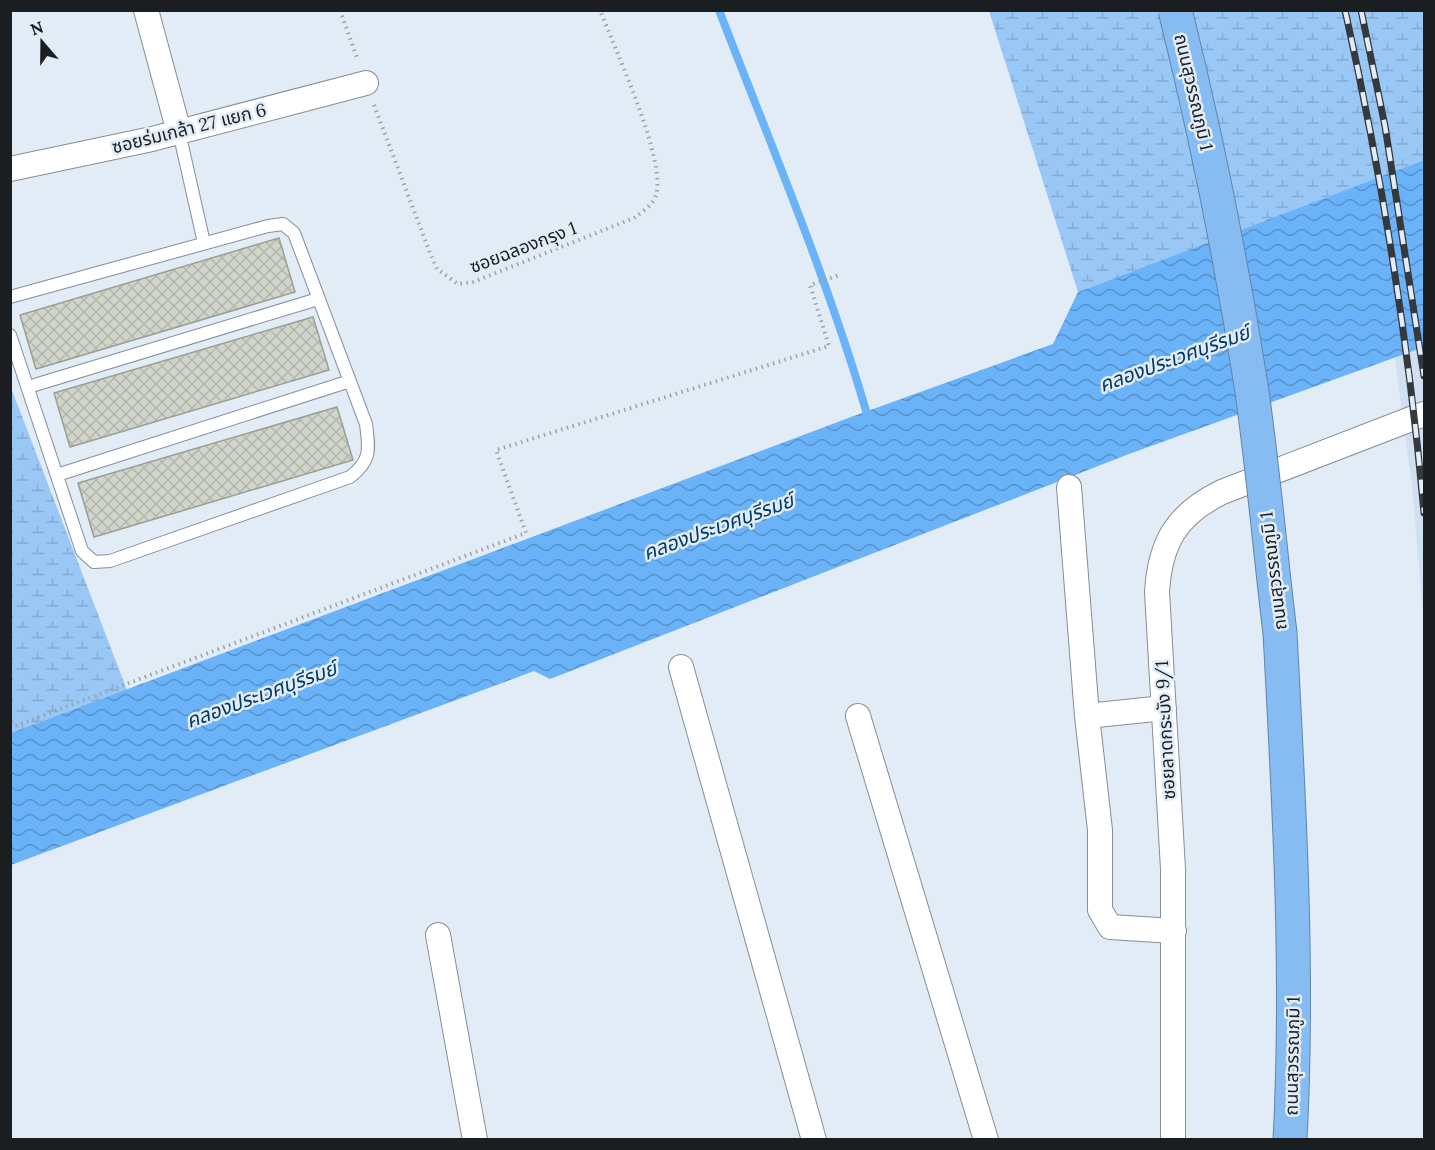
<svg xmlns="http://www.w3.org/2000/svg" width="1435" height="1150" viewBox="0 0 1435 1150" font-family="Lora,'Noto Sans Thai',serif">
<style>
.built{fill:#d0e0f0}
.wetland{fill:url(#wetland-marsh)}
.water{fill:url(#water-waves)}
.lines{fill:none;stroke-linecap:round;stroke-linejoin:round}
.stream{stroke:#6bb3f9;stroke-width:8}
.building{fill:url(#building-cross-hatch);stroke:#9b9f93;stroke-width:1.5}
.lane-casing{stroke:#858e97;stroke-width:14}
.street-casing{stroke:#858e97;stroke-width:26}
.highway-casing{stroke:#6085a9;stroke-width:35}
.path{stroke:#9ba3aa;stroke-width:4;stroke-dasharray:1.5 4.5;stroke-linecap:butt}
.lane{stroke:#fff;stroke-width:12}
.street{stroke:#fff;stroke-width:24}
.highway{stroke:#86bcf2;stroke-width:33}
.rail-casing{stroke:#34393d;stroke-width:7}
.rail{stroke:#e2ecf6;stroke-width:4.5;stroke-dasharray:14;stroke-linecap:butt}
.highway-bridge-casing{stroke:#6085a9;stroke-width:35;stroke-linecap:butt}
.highway-bridge{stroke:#86bcf2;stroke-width:33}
.labels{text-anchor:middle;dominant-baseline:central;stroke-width:5;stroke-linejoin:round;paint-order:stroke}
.street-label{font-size:18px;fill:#1a1e21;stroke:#e2ecf6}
.water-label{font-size:20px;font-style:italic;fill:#003965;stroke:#e2ecf6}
</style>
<defs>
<pattern id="wetland-marsh" width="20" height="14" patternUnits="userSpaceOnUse" patternTransform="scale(1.5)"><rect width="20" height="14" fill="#9ac8f6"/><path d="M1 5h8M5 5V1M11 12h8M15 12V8" fill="none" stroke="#84abd3"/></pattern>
<pattern id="water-waves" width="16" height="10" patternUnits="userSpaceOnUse" patternTransform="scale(1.5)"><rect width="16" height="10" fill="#6bb3f9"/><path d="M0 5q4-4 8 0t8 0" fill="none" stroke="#5791c9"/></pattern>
<pattern id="building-cross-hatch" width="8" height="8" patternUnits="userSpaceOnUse" patternTransform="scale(1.5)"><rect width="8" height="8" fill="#d1d5c9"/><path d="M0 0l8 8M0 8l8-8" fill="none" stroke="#b3b6ac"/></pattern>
</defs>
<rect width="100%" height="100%" fill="#e2ecf6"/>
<path class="built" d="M1359 125 1402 133 1424 300V628L1412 486 1377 227Z"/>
<path class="wetland" d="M989 11H1424V160L1078 292Z
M10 385 127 690 11 733H10Z"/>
<path class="water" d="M1424 160V347L1129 454 550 679 534 671 11 865V733L851 417 1053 344 1078 292Z"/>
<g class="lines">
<path class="stream" d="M719 10C771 146 829 281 869 421"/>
</g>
<path class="building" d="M279 238 295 292 36 369 20 315Z
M313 317 329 370 70 447 54 393Z
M337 407 353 460 94 537 78 483Z"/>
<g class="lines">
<g class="lane-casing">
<path id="lane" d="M179 132 204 243
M10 297 268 226 283 224 294 233 366 424C369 449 372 460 350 477L110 561 94 562 82 551 10 335
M28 387 318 299
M57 475 350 381"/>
</g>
<g class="street-casing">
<path id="street" d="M146 10 179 132
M10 169 152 139 366 83
M1069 487 1087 716 1100 830V910L1110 927 1174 931
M681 667 814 1140
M858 716 986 1140
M1087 716 1164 708
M438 935 475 1140
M1173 1140V869L1157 592C1160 542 1177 514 1222 492L1424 414"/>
</g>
<g class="highway-casing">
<path id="highway" d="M1280 633C1289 802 1299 971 1290 1140"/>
</g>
<path class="path" d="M340 10 357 58
M374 105 430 253 437 269 458 284 473 282 634 218C642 212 653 205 656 195 667 161 614 47 600 10
M10 728 526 533 496 450 829 346 810 285 839 275"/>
<use href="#lane" class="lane"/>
<use href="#street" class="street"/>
<use href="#highway" class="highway"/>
<g class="rail-casing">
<path id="rail" d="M1345 10C1382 176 1409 344 1424 513
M1361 10 1385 126 1424 376"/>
</g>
<use href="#rail" class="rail"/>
<g class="highway-bridge-casing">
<path id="highway-bridge" d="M1175 10C1206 134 1231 259 1251 385 1263 467 1270 551 1280 633"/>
</g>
<use href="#highway-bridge" class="highway-bridge"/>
</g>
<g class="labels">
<g class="street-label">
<text transform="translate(1194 92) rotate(77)">ถนนสุวรรณภูมิ 1</text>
<text transform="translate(189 128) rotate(-14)">ซอยร่มเกล้า 27 แยก 6</text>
<text transform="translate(523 247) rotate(-21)">ซอยฉลองกรุง 1</text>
<text transform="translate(1273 571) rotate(-97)">ถนนสุวรรณภูมิ 1</text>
<text transform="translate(1165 730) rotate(-93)">ซอยลาดกระบัง 9/1</text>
<text transform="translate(1292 1056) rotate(-89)">ถนนสุวรรณภูมิ 1</text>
</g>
<g class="water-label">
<text transform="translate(1174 358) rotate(-20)">คลองประเวศบุรีรมย์</text>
<text transform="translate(718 526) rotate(-20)">คลองประเวศบุรีรมย์</text>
<text transform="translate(261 694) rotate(-20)">คลองประเวศบุรีรมย์</text>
</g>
</g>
<rect width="1435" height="1150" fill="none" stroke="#1a1e21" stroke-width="24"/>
<g transform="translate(42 42) rotate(340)" stroke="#e2ecf6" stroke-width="4.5" paint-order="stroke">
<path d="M0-4.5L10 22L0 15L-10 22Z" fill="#1a1e21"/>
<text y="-9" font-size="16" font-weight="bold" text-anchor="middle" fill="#1a1e21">N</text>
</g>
</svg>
